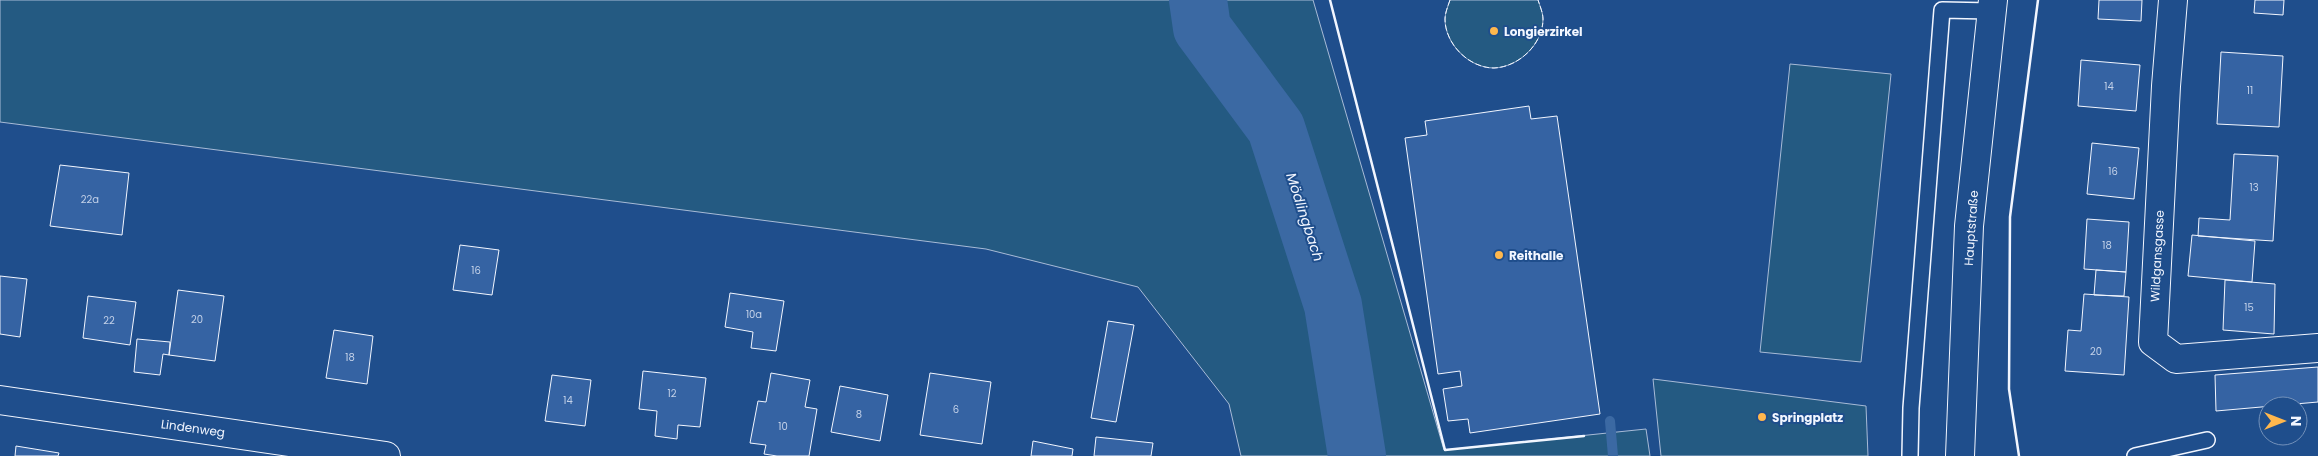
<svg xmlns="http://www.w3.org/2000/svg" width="2318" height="456" viewBox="0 0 2318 456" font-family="Poppins,sans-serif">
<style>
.green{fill:#245a82;stroke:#a8bbd7}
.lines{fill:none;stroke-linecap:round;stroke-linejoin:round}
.stream{stroke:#3b69a3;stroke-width:10}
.river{stroke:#3b69a3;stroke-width:58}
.building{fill:#3563a3;stroke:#f2f6ff}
.lane-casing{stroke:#f2f6ff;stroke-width:18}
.street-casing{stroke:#f2f6ff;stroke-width:30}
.secondary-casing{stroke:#f2f6ff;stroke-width:30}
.lane{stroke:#1f4e8c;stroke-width:15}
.street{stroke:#1f4e8c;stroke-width:28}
.secondary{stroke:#1f4e8c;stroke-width:28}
.fence{stroke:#f2f6ff;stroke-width:1;stroke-dasharray:6 2.5;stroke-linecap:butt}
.wall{stroke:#f2f6ff;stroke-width:2.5}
.poi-dot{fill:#ffb74d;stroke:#1f4e8c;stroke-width:2}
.labels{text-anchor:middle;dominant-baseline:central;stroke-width:4;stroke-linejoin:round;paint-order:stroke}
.number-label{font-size:10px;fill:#c3d1e8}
.poi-label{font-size:12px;font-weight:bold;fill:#f2f6ff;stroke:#1f4e8c;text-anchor:start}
.street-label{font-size:12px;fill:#f2f6ff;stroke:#1f4e8c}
.water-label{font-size:14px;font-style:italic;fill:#f2f6ff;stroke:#1f4e8c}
</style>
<rect width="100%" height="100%" fill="#1f4e8c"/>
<path class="green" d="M0 0H1313L1444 450 1646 429 1650 456H1241L1229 404 1138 287 986 249 0 122Z
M1450 0H1538C1540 6 1543 13 1543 19 1543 44 1519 67 1494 68 1469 68 1445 44 1445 19 1445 13 1448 6 1450 0Z
M1790 64 1891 74 1861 362 1760 352Z
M1653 379 1866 406 1868 456H1661Z"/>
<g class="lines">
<path class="stream" d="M1610 421 1613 456"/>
<path class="river" d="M1198 0 1202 28 1276 128 1333 305 1357 456"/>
</g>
<path class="building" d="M2099 0H2142L2141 21 2098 19Z
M2255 0H2284L2283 15 2254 13Z
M2221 52 2283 56 2279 127 2217 124Z
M2081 60 2140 65 2136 111 2078 106Z
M1529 106 1531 119 1557 116 1600 414 1470 433 1468 419 1448 421 1443 389 1462 386 1460 371 1438 374 1405 138 1427 135 1425 121Z
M2092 143 2139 148 2134 199 2087 194Z
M2234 154 2278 156 2273 241 2198 236 2199 218 2230 220Z
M60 165 129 173 122 235 50 226Z
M2087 219 2129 222 2126 272 2084 269Z
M2192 235 2255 241 2252 282 2188 276Z
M460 245 499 250 492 295 453 290Z
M2096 270 2126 272 2124 296 2094 295Z
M0 276 27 279 20 337 0 334Z
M2225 280 2275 284 2274 334 2223 330Z
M178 290 224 296 215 361 169 355Z
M730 293 784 301 776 351 751 348 753 332 725 327Z
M2084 294 2129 297 2124 375 2065 371 2068 330 2081 331Z
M88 296 136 302 130 345 83 338Z
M1108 321 1134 325 1116 422 1091 418Z
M334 330 373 336 367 384 326 378Z
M137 339 170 342 169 355 163 354 160 375 134 372Z
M2318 367V402L2216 411 2215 375Z
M643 371 706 378 700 427 678 425 677 439 655 436 657 411 639 409Z
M771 373 810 380 805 407 817 409 809 456H777L764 454 766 445 750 443 758 401 766 402Z
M930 373 991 382 982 444 920 435Z
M552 375 591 380 585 426 545 421Z
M840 386 888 395 880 441 831 432Z
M1096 437 1153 443 1151 456H1094Z
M1033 441 1073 449 1072 456H1031Z
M16 446 59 453 58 456H15Z"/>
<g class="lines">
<g class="lane-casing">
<path id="lane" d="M1910 456 1911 408 1942 10 1991 11
M2135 456 2207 440"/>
</g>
<g class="street-casing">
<path id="street" d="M2173 0 2166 86 2153 342 2176 359 2318 348
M0 400 386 456"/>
</g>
<g class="secondary-casing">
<path id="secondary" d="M1960 456 1969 226 1993 0"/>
</g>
<use href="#lane" class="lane"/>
<use href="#street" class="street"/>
<use href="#secondary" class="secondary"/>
<path class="fence" d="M1450 0C1448 6 1445 13 1445 19 1445 44 1469 68 1494 68 1519 67 1543 44 1543 19 1543 13 1540 6 1538 0"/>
<path class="wall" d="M1330 0 1445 450 1584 436
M2019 456 2009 389 2010 217 2038 0"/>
</g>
<g class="poi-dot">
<circle cx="1494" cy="31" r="5"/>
<circle cx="1499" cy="255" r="5"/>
<circle cx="1762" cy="417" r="5"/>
</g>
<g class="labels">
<g class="number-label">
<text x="2109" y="86">14</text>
<text x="2250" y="90">11</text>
<text x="2113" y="171">16</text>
<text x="2254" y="187">13</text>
<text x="90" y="199">22a</text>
<text x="2107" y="245">18</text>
<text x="476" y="270">16</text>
<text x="2249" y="307">15</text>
<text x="754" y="314">10a</text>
<text x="197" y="319">20</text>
<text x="109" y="320">22</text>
<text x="2096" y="351">20</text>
<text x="350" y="357">18</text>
<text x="672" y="393">12</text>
<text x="568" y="400">14</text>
<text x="956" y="409">6</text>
<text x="859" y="414">8</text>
<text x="783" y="426">10</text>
</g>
<g class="poi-label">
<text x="1504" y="31">Longierzirkel</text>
<text x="1509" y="255">Reithalle</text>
<text x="1772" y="417">Springplatz</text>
</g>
<g class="street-label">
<text transform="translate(1971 228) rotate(-86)">Hauptstraße</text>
<text transform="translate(2157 256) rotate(-87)">Wildgansgasse</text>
<text transform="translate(193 428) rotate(8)">Lindenweg</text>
</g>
<g class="water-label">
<text transform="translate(1305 217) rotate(72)">Mödlingbach</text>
</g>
</g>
<g transform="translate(2283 421) rotate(90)"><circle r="24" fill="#1f4e8c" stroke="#7391ba"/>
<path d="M0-4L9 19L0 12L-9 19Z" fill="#ffb74d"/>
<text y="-8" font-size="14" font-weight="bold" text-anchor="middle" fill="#f2f6ff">N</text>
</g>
</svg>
